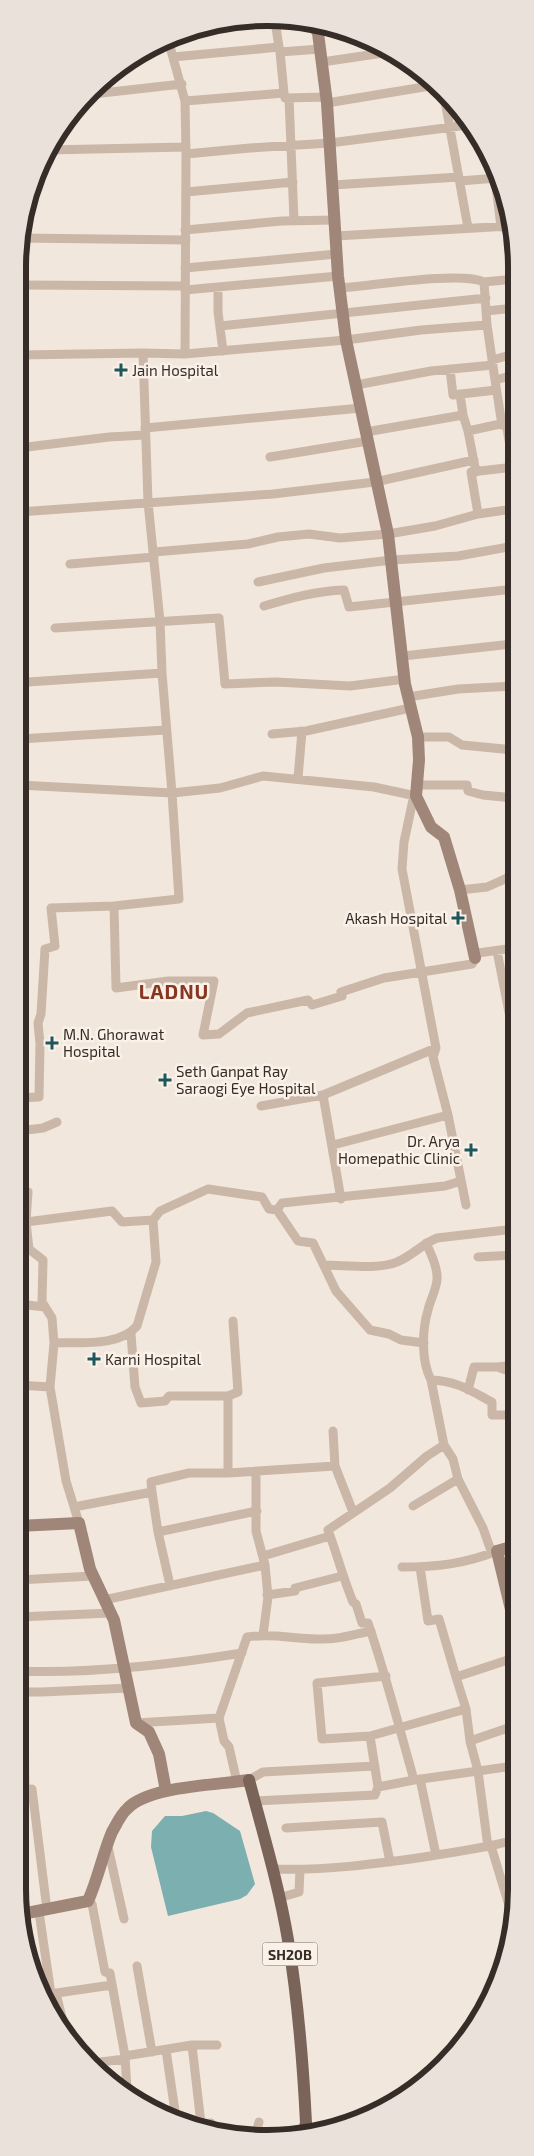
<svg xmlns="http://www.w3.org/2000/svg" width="534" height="2156" viewBox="0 0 534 2156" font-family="'Exo 2',sans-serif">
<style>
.water{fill:#7bafb0}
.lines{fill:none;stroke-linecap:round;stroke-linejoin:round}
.street{stroke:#cbb7a8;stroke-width:9}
.secondary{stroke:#9f8679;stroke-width:12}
.primary{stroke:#7a6359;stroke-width:12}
.poi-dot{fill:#1d575a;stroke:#faf2e9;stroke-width:2}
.labels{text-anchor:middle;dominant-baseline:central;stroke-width:5;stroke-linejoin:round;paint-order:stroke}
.shield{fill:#faf2e9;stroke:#726862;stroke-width:1}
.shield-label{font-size:14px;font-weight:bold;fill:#372d28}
.poi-label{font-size:15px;fill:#372d28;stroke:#faf2e9;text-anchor:start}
.district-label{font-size:20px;font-weight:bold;letter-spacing:1px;fill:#873620;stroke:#faf2e9}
.rim{fill:none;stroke:#372d28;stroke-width:6}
</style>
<rect width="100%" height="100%" fill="#f2e7dc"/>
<path class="water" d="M206 1811 213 1813 240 1831 255 1884 247 1895 240 1899 168 1916 151 1847 152 1831 165 1816H182Z"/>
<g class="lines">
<path class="street" d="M275 21 279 47
M173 57 279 47 280 52
M322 62 390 52
M443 90 468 228
M93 94 182 84
M285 98 326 97
M289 98 294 220
M185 101 284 93 280 52 320 49
M327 103 436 85
M48 150 186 147
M186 154 250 148 330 143 468 125
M493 162 501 227
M460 181 497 178
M333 185 459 177
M186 192 293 182
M185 230 282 221 335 220
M336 236 512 226
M20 238 186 240
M185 268 337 254
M20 285 185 286
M218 287V312L223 351
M340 288C370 286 461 271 484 282
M185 290 338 276
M486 311 514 308
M487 325 484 282 514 279
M220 326 486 298
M143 353 185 354 186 154 185 101 169 43
M185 354 346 340 421 330 487 325 495 380
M492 360 514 354
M450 369 453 395 496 390
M356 385 431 371 493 365
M460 394 463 415 468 431
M506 423 514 469
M502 425 495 380 514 375
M145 428 361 408
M366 432 463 415
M19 448 109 437 145 435
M270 457 368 441
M476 472 468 431 514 421
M19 512 273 494 375 482 474 460
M478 514 471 472 514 467
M154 552 248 544 278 537 309 534 340 538 388 534 435 526 478 514 514 509
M70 564 154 557
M258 582 324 568 392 560 458 556 514 546
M264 606C291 598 316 591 344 590L349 607 514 589
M55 628 219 618 225 684 276 682 350 686 405 679
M403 656 513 644
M162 673 172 793 220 788 263 776 374 787 416 796
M19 686 28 682 162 673 160 621 148 502 143 353 20 355
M408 697 458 689 514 686
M272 734 306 731 410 708
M418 737H449L462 745 514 750
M19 739 166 730
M298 778 302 731
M19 785 172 793 179 899 114 906
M418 785H467L468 791 483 795 514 798
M414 795 404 842 402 869 436 1048 433 1057 448 1115 466 1205
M460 890 487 887 514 875
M497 951 514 1038
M323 1095 341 1199
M19 1098 39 1097 40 1044 38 1023 41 1014 45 949 55 946 51 908 114 906 116 988 168 981H214L203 1035 219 1034 247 1013 308 1000 312 1005 342 996 341 992 384 978 472 964 478 953 514 948
M261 1106 323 1095 436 1048
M18 1131 43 1128 57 1122
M333 1145 448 1115
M18 1191 28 1192 26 1222 29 1249 43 1260 42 1302 52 1318 54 1343 50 1387 66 1481 79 1523
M277 1210 282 1203 445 1186 461 1181
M26 1222 112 1211 122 1222 153 1220 160 1211 208 1189 262 1197 269 1209 277 1210 298 1241 313 1243 336 1291 370 1330 389 1334 401 1340 424 1343
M426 1243C431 1254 438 1268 437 1280 436 1290 430 1301 428 1310 422 1330 421 1361 431 1380L444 1445 453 1459 458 1479 483 1528 490 1548 497 1551
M478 1257 514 1255
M324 1265C345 1265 379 1270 397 1262 412 1256 422 1244 437 1238L514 1229
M18 1304 45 1307
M131 1334 135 1387 141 1403 165 1401 169 1396H228
M54 1343C80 1342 119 1347 137 1326L156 1262 153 1220
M500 1368 514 1373
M431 1380C457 1381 469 1390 492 1402V1415H514
M18 1385 50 1387
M468 1390 474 1367H497L514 1365
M333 1431 335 1466 353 1512
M256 1471V1531L265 1565 268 1597 263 1635
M228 1473V1396L238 1392 233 1321
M152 1492 158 1532 170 1585
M413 1506 458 1479
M74 1507 152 1492 151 1482 189 1473H228L335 1466
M158 1532 257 1511
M263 1556 330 1536
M402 1567C437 1567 464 1564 497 1551
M420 1567 428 1621 439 1619 456 1677
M18 1580 93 1576
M267 1595 295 1591V1588L342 1576
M104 1600 265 1565
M18 1617 111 1613
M18 1671C92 1674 168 1665 242 1653
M18 1692H42L129 1688
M18 1721H24L25 1789
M136 1723 219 1718
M370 1736 322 1739 317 1683 386 1676
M470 1741 514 1726
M420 1779 436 1855
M249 1780 263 1772 375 1766
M414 1780C399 1727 386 1675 368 1623H362L356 1604 353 1602C343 1578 337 1554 328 1530L390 1488 427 1456 444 1445
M237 1782 229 1747 224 1741 219 1718 247 1637C274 1633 292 1639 317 1639 336 1640 353 1635 371 1631
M378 1787 370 1736 466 1709
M18 1791 32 1789 47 1910
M255 1801 375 1795 378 1787 414 1780 514 1766
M286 1828 382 1822 390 1862
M491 1846 514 1922
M108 1847 124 1919
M488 1847 478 1771 470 1741 466 1709 456 1677 514 1658
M273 1869C323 1871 375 1864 424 1857 455 1852 485 1848 514 1840
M279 1898 299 1892 300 1870
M88 1901 92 1904 105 1972 110 1973 125 2056 127 2090
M39 1912 51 1994
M137 1966 152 2052
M56 1993 65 2030
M43 1995 112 1985
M192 2045 201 2124 211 2123 210 2127
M166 2050 176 2118
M125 2056 192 2045H217
M92 2063 125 2059
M255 2137 259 2122"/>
<path class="secondary" d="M313 24 318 33 327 103 338 276 346 340 388 534 405 684 418 737 419 760 416 796 431 827 444 837 460 890 475 958
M18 1526 79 1523 90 1569 114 1620 136 1723 149 1732 159 1754 166 1791
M514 1622 497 1551 514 1546
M22 1914 88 1901C98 1879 103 1853 112 1832 116 1825 121 1814 127 1809 148 1786 218 1785 249 1780"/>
<path class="primary" d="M249 1780C263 1833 279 1886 288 1940 298 2001 303 2062 306 2123L304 2131"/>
</g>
<g class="poi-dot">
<path d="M118.5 362.5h5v5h5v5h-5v5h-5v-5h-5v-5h5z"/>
<path d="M455.5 910.5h5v5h5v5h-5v5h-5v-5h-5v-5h5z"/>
<path d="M49.5 1035.5h5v5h5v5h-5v5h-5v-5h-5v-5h5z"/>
<path d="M162.5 1072.5h5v5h5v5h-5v5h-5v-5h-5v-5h5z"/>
<path d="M468.5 1142.5h5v5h5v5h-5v5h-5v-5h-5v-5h5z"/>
<path d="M91.5 1351.5h5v5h5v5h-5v5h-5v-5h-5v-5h5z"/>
</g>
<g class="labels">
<rect class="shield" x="262.5" y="1942.5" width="55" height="23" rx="4"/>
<g class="shield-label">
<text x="290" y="1954">SH20B</text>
</g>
<g class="poi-label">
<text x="132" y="370">Jain Hospital</text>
<text x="447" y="918" text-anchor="end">Akash Hospital</text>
<text x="63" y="1034">M.N. Ghorawat<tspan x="63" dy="17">Hospital</tspan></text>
<text x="176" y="1071">Seth Ganpat Ray<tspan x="176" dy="17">Saraogi Eye Hospital</tspan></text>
<text x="460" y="1141" text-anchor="end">Dr. Arya<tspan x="460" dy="17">Homepathic Clinic</tspan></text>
<text x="105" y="1359">Karni Hospital</text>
</g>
<g class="district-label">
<text x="174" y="991">LADNU</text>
</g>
</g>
<path d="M0 0H534V2156H0ZM267 26H267A241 241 0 0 1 508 267V1889A241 241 0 0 1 267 2130H267A241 241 0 0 1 26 1889V267A241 241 0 0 1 267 26Z" fill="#eae2da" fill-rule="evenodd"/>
<path class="rim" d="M267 26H267A241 241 0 0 1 508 267V1889A241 241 0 0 1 267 2130H267A241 241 0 0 1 26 1889V267A241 241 0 0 1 267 26Z"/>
</svg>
